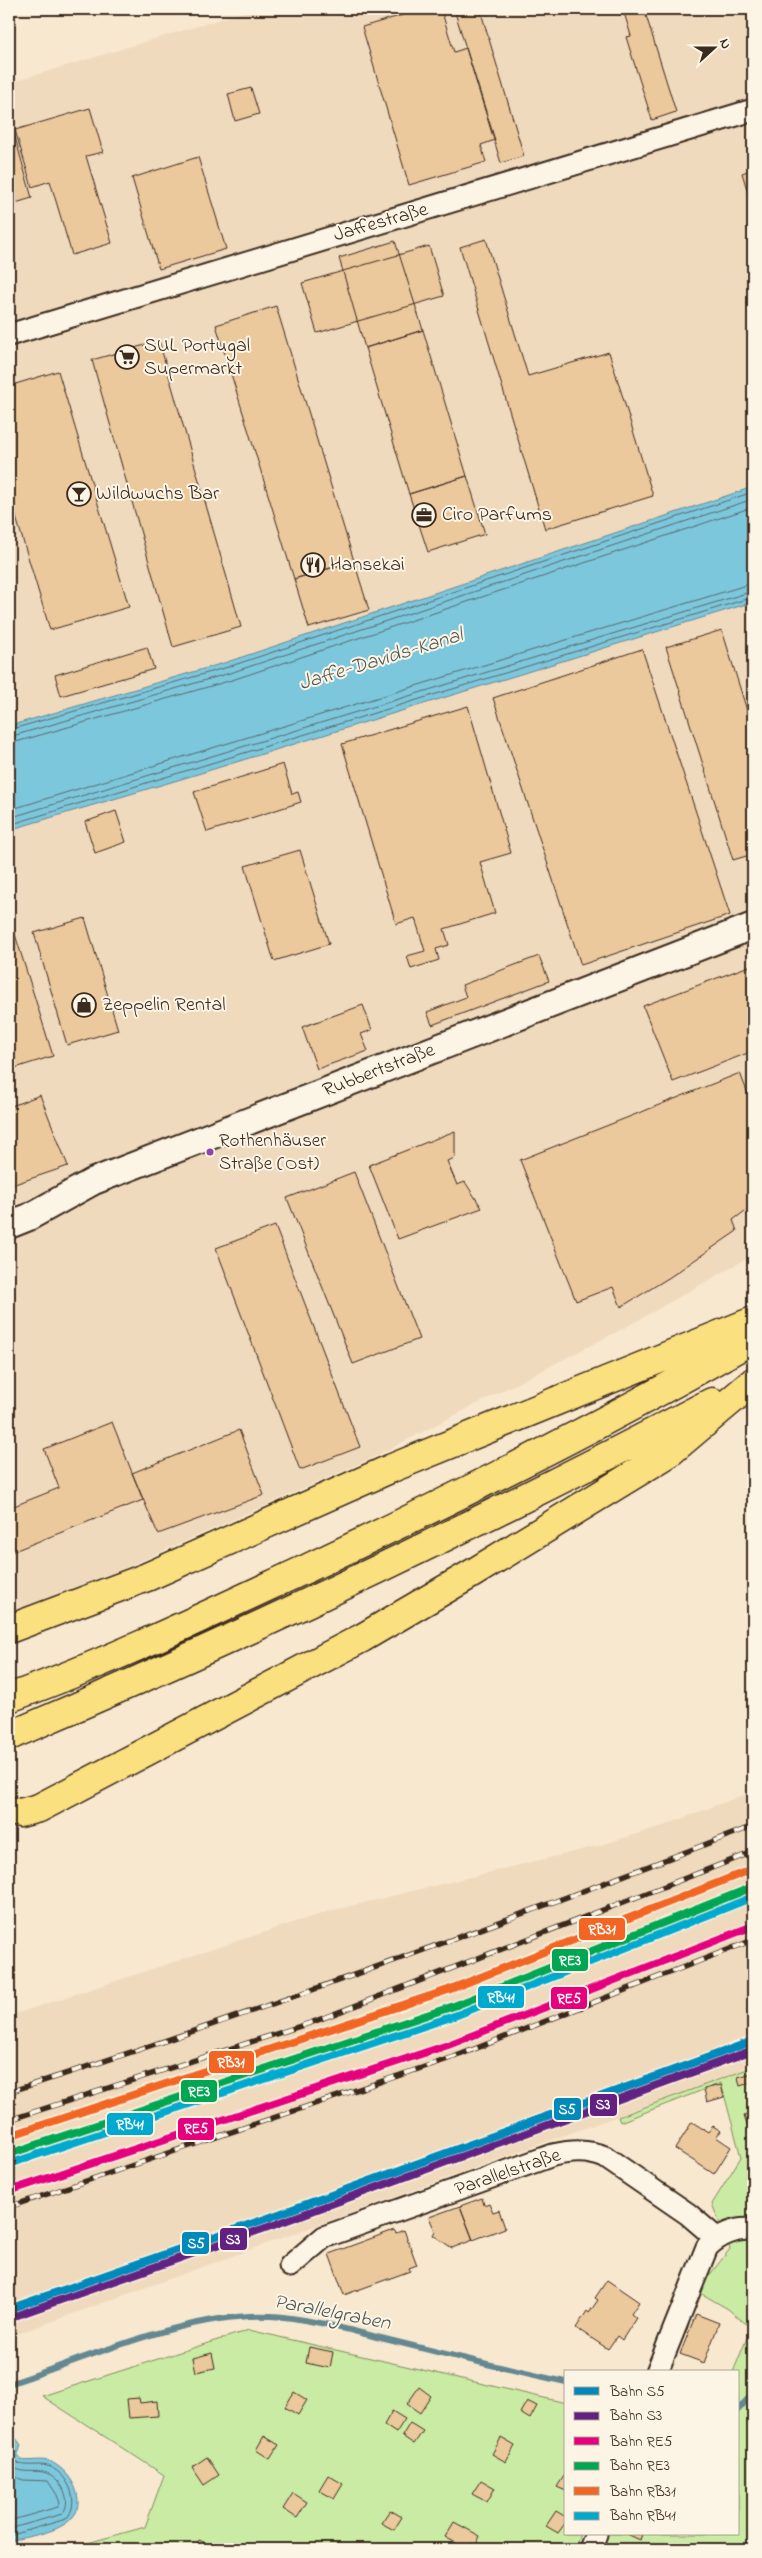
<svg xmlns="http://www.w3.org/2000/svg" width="762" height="2558" viewBox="0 0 762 2558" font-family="'Indie Flower',sans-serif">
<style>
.built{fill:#f0dabd}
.green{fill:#c9eba3;stroke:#828a60}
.water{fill:#7dc7dd;stroke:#638891}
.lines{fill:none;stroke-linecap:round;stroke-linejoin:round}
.shore{stroke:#55696a;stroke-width:1}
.stream{stroke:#638891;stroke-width:6}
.building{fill:#ecc89d;stroke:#3b2a1e}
.minor-casing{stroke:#3b2a1e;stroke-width:25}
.tertiary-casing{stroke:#3b2a1e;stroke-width:30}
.trunk-casing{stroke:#3b2a1e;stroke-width:31}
.minor{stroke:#fcf5e5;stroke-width:21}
.tertiary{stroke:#fcf5e5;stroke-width:26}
.trunk{stroke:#fbe080;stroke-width:28}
.rail-casing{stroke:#3b2a1e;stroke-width:5.5}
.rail{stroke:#fcf5e5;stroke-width:4;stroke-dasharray:11;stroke-linecap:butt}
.rail-1-casing{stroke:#fcf5e5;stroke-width:11}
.rail-2-casing{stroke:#fcf5e5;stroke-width:11}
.rail-3-casing{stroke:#fcf5e5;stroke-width:11}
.rail-4-casing{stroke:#fcf5e5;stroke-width:11}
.rail-5-casing{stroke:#fcf5e5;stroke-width:11}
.rail-6-casing{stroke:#fcf5e5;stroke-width:11}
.rail-1{stroke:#0089bb;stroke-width:8}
.rail-2{stroke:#622181;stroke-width:8}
.rail-3{stroke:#e5007d;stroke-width:8}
.rail-4{stroke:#00a651;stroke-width:8}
.rail-5{stroke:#f26522;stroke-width:8}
.rail-6{stroke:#00a9ce;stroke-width:8}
.bus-dot{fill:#8e44ad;stroke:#fcf5e5;stroke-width:2}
.labels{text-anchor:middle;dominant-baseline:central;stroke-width:4;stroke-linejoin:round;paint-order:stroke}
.bus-label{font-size:19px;fill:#3b2a1e;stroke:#fcf5e5;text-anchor:start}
.street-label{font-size:20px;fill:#3b2a1e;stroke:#fcf5e5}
.poi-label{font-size:20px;fill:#3b2a1e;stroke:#fcf5e5;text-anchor:start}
.water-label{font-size:21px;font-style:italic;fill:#4f5957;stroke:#fcf5e5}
.line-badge{stroke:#fcf5e5;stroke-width:2}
.badge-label{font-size:14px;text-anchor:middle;font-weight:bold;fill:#fff}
</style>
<rect width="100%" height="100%" fill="#f7e8cf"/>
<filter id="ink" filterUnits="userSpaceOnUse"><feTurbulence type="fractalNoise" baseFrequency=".02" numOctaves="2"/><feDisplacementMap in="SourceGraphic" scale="10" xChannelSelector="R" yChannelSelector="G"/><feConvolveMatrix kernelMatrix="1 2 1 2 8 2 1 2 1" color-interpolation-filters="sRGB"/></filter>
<g filter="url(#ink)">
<path class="built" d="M254 9H753V487L227 662 9 726V83Z
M753 602V1255L626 1327 370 1459 127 1567 9 1612V830L188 777Z
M753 1791V2067L9 2337V2016L326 1912 598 1846 666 1825Z"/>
<path class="green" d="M753 2067V2549H599L606 2534H738V2372H733L751 2328 728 2309 697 2291 730 2249 712 2204 741 2157 721 2083 620 2122 618 2117Z
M249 2330 566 2403V2534H580L575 2549H66L145 2527 164 2475 42 2396Z"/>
<path class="water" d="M753 487V602L188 777 9 830V726L227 662Z
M16 2438 21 2445 18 2455 21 2460C30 2462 42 2458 51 2462 62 2467 72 2478 76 2490 89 2530 37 2534 9 2541V2440Z"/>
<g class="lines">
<path class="shore" d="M9 730 228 667 753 492
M9 737 230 673 753 499
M9 744 232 680 753 507
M9 810 753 583
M9 818 753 591
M9 825 753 597
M9 2445 14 2446 13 2457 19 2464C29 2467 41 2463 50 2467 69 2475 81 2503 66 2519L9 2536
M9 2462C20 2478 35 2467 49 2474 62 2480 73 2502 62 2514L9 2529
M9 2474 23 2480 48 2481 57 2495 60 2503 58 2507 9 2521"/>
<path class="stream" d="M9 2384C85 2359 191 2311 271 2316 309 2318 348 2330 385 2339 445 2354 505 2369 566 2382
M738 2410 753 2393"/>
</g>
<path class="building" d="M423 9H441L454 52 466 48 495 140 481 145 486 162 409 185 362 27Z
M454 9H480L524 156 501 163Z
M623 9H644L676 112 652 120 626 37 631 36Z
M251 88 259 114 235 121 228 94Z
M90 108 103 152 86 156 112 243 72 255 50 181 32 187 15 130Z
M13 130 32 198 9 205V131Z
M198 157 226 249 159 269 132 178Z
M753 169V195L749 196 742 173Z
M486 239 528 376 609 352 653 496 545 529 460 247Z
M395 241 423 330 365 348 339 258Z
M429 246 444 296 317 333 302 283Z
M276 306 354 561 294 579 216 325Z
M423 330 467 476 409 494 365 348Z
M159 341 241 627 173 647 92 360Z
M58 371 129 607 50 630 9 494V386Z
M467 476 485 534 428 552 409 494Z
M354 561 369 610 309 628 294 579Z
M722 630 753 730V854L733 860 666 647Z
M147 647 154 669 61 696 55 675Z
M642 649 730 915 581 965 493 698Z
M468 706 511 853 480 862 495 913 444 929 449 945 436 949 439 960 411 969 407 956 425 951 415 918 396 924 342 744Z
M283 764 292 794 298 792 301 802 207 832 194 792Z
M116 811 126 842 95 853 85 822Z
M300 850 329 944 274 961 245 866Z
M9 915 53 1056 9 1070Z
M85 918 118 1030 67 1045 34 933Z
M539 956 549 981 432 1025 427 1012 466 997 462 985Z
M749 966 753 976V1051L673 1082 643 1006Z
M363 1005 372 1030 361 1034 368 1051 317 1069 302 1027Z
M740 1073 753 1107V1205L733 1220 737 1231 670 1277 621 1307 613 1287 576 1301 520 1160Z
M40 1095 68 1166 9 1186V1107Z
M455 1131V1158L447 1161 457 1185 465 1182 482 1208 398 1239 369 1165Z
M354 1172 419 1339 353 1364 287 1198Z
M275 1226 360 1447 300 1470 216 1248Z
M112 1422 143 1500 9 1553V1508L59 1488 44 1449Z
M239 1430 264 1495 158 1534 132 1473Z
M752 2073 753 2082 740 2086 738 2077Z
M721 2085 724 2097 707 2102 704 2089Z
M753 2113V2129L749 2131 744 2116Z
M692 2122 708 2132 713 2126 721 2131 716 2137 731 2147 714 2174 675 2149Z
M482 2198 484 2205 489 2203 493 2212 499 2210 505 2228 473 2240 460 2206Z
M460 2206 473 2240 452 2248 433 2235 435 2231 429 2217Z
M394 2230 396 2233 404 2230 417 2265 409 2268 410 2271 344 2295 329 2254Z
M607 2280 639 2302 631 2314 636 2318 622 2340 617 2336 608 2349 576 2328 587 2311 589 2313 598 2300 595 2298Z
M696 2314 719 2323 704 2363 680 2354Z
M309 2347 333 2352 330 2368 306 2363Z
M212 2353 215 2368 196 2372 193 2358Z
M419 2387 431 2396 420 2413 407 2404Z
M294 2392 307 2400 298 2415 285 2407Z
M139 2398 140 2403 157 2401 158 2416 129 2418 127 2399Z
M527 2401 537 2406 530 2419 520 2413Z
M392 2411 405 2419 396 2433 384 2425Z
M410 2423 423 2431 414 2444 402 2436Z
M264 2436 279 2445 270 2459 256 2450Z
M501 2438 515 2446 506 2462 492 2454Z
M207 2457 219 2475 204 2485 192 2467Z
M566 2473V2491L557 2487Z
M328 2475 343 2484 334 2499 319 2490Z
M481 2480 495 2488 487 2502 472 2494Z
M293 2493 307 2502 297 2518 283 2509Z
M390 2510 402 2517 394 2530 381 2523Z
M556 2511 566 2517V2522L558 2533 546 2526Z
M454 2522 480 2536 476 2545 472 2543 467 2549 445 2537Z
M627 2534H642L640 2540Z
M199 2540 210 2545 208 2549H195Z"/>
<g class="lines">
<g class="minor-casing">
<path id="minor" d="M9 335 753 110
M290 2266 324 2237 553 2155C572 2151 587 2150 605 2157L688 2214 716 2238
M657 2372 707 2247C719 2235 737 2227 753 2230
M590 2549 596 2534"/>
</g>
<g class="tertiary-casing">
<path id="tertiary" d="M9 1225 29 1217 94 1181 753 926"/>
</g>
<g class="trunk-casing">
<path id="trunk" d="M9 1629 147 1577 392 1468 753 1321
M9 1698C112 1661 211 1613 310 1567 460 1496 609 1422 753 1339
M9 1736C248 1635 482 1522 712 1402
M9 1811 20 1813 39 1808 362 1638 473 1573 669 1453 753 1382"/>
</g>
<use href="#minor" class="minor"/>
<use href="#tertiary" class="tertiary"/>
<use href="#trunk" class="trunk"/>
<g class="rail-casing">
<path id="rail" d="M9 2092C260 2012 508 1921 753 1826
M9 2120 313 2022 753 1852
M9 2163 450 2011 753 1893
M9 2207 454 2057 753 1940"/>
</g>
<use href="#rail" class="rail"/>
<g class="rail-1-casing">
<path id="rail-1" d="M9 2309 268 2218 753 2041"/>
</g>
<g class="rail-2-casing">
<path id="rail-2" d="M12 2317 271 2226 753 2050"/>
</g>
<g class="rail-3-casing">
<path id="rail-3" d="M9 2191 448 2045 753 1926"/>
</g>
<g class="rail-4-casing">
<path id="rail-4" d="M12 2153 454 2006 753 1887"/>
</g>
<g class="rail-5-casing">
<path id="rail-5" d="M9 2136 448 1990 750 1870"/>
</g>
<g class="rail-6-casing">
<path id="rail-6" d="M15 2162 457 2015 753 1897"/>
</g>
<use href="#rail-1" class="rail-1"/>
<use href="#rail-2" class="rail-2"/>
<use href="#rail-3" class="rail-3"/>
<use href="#rail-4" class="rail-4"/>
<use href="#rail-5" class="rail-5"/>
<use href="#rail-6" class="rail-6"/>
</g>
</g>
<defs>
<g id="supermarket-ring" transform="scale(1.25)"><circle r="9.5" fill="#fcf5e5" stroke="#3b2a1e" stroke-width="1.5"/><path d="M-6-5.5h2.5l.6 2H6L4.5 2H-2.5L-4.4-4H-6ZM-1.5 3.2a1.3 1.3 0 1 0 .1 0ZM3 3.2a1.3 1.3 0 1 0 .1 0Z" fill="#3b2a1e"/></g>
<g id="bar-ring" transform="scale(1.25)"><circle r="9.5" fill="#fcf5e5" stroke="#3b2a1e" stroke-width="1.5"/><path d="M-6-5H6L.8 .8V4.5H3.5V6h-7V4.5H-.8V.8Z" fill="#3b2a1e"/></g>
<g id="office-ring" transform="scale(1.25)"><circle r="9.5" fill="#fcf5e5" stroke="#3b2a1e" stroke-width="1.5"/><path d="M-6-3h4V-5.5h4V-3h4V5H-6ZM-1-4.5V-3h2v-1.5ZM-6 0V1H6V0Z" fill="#3b2a1e"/></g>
<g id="restaurant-ring" transform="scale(1.25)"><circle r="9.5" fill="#fcf5e5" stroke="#3b2a1e" stroke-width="1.5"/><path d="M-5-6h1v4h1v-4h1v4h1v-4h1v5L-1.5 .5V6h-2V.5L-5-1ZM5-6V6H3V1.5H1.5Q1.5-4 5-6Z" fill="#3b2a1e"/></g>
<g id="shop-ring" transform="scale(1.25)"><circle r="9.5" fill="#fcf5e5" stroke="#3b2a1e" stroke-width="1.5"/><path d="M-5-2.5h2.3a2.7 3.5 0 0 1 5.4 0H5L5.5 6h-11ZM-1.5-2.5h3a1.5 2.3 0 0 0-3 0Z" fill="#3b2a1e"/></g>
</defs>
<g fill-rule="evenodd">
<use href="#supermarket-ring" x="127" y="357"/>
<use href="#bar-ring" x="79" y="494"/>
<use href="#office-ring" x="424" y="515"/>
<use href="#restaurant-ring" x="313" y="565"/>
<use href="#shop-ring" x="84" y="1005"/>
</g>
<circle class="bus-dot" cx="210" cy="1152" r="4.5"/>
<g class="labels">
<g class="bus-label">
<text x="219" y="1141">Rothenhäuser<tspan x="219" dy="23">Straße (Ost)</tspan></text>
</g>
<g class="street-label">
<text transform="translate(381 223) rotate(-16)">Jaffestraße</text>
<text transform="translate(379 1071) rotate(-21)">Rubbertstraße</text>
<text transform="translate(508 2173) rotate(-19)">Parallelstraße</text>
</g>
<g class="poi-label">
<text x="144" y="346">SUL Portugal<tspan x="144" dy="23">Supermarkt</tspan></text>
<text x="96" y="494">Wildwuchs Bar</text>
<text x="442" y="515">Ciro Parfums</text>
<text x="330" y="565">Hansekai</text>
<text x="102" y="1005">Zeppelin Rental</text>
</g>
<g class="water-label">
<text transform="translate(381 660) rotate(-17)">Jaffe-Davids-Kanal</text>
<text transform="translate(332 2313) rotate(11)">Parallelgraben</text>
</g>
</g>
<g class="line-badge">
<rect x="578" y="1917" width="48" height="24" rx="5" fill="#f26522"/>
<rect x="551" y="1948" width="38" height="24" rx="5" fill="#00a651"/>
<rect x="477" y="1985" width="48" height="24" rx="5" fill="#00a9ce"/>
<rect x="550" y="1986" width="38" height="24" rx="5" fill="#e5007d"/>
<rect x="208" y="2050" width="47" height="24" rx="5" fill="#f26522"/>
<rect x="180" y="2079" width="38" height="24" rx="5" fill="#00a651"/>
<rect x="589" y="2093" width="29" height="24" rx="5" fill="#622181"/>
<rect x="553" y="2097" width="29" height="24" rx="5" fill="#0089bb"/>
<rect x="106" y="2112" width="48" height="24" rx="5" fill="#00a9ce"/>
<rect x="177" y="2117" width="38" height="24" rx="5" fill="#e5007d"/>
<rect x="219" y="2227" width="29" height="24" rx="5" fill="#622181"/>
<rect x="181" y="2231" width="29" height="24" rx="5" fill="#0089bb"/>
</g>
<g class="badge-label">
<text x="602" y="1934">RB31</text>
<text x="570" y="1965">RE3</text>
<text x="501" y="2002">RB41</text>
<text x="569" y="2003">RE5</text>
<text x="231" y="2067">RB31</text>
<text x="199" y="2096">RE3</text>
<text x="603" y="2109">S3</text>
<text x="567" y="2114">S5</text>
<text x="130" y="2129">RB41</text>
<text x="196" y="2133">RE5</text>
<text x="233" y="2244">S3</text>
<text x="196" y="2248">S5</text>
</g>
<rect width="762" height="2558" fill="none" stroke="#fcf5e5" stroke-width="30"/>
<rect x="15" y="15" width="732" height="2528" fill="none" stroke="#3b2a1e" stroke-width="2" filter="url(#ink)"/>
<rect x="564" y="2370" width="175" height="165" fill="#fcf5e5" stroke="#afa495"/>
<rect x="574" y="2387" width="25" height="8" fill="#0089bb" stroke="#afa495"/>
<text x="610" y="2396" font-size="15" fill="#3b2a1e">Bahn S5</text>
<rect x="574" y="2412" width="25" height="8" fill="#622181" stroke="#afa495"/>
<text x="610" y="2420" font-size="15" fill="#3b2a1e">Bahn S3</text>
<rect x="574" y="2437" width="25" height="8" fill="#e5007d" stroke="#afa495"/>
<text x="610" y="2446" font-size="15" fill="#3b2a1e">Bahn RE5</text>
<rect x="574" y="2462" width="25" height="8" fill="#00a651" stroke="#afa495"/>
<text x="610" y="2470" font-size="15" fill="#3b2a1e">Bahn RE3</text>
<rect x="574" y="2487" width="25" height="8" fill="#f26522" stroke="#afa495"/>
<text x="610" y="2496" font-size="15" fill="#3b2a1e">Bahn RB31</text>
<rect x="574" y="2512" width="25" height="8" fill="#00a9ce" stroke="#afa495"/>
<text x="610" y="2520" font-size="15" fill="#3b2a1e">Bahn RB41</text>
<g transform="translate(714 48) rotate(69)" stroke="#fcf5e5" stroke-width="4" paint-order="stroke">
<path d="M0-4L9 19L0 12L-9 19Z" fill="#3b2a1e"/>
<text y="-8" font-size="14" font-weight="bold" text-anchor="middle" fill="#3b2a1e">N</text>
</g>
</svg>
